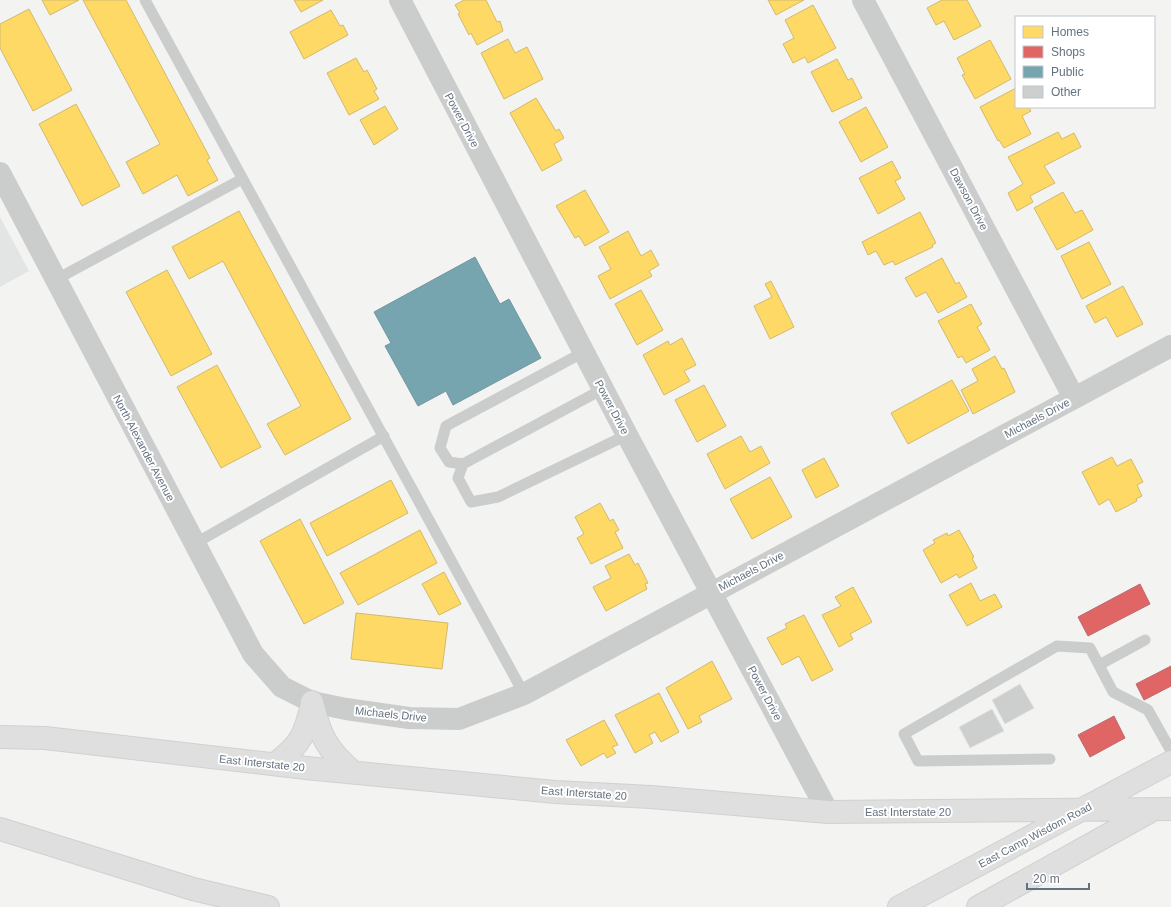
<svg xmlns="http://www.w3.org/2000/svg" width="1171" height="907" viewBox="0 0 1171 907" font-family="Helvetica,sans-serif">
<style>
.built{fill:#e3e4e4}
.homes{fill:#ffd966;stroke:#d0ba6e}
.shops{fill:#e06666;stroke:#bb6a6e}
.public{fill:#76a5af;stroke:#7196a1}
.building{fill:#cdcece;stroke:#e2e2e1}
.lines{fill:none;stroke-linecap:round;stroke-linejoin:round}
.secondary-casing{stroke:#d0d1d0;stroke-width:24}
.highway-casing{stroke:#cfd0d0;stroke-width:24}
.lane{stroke:#cbcccc;stroke-width:11}
.street{stroke:#cbcccc;stroke-width:22}
.secondary{stroke:#dfdfe0;stroke-width:22}
.highway{stroke:#dfdfe0;stroke-width:22}
.labels{text-anchor:middle;dominant-baseline:central;stroke-width:4;stroke-linejoin:round;paint-order:stroke}
.street-label{font-size:11px;fill:#647280;stroke:#fff}
</style>
<rect width="100%" height="100%" fill="#f3f3f1"/>
<path class="built" d="M0 217 29 271 0 287Z"/>
<path class="homes" d="M42 0H79L50 15Z
M83 0H126L210 158 207 160 218 180 188 196 177 175 143 194 126 162 160 144Z
M294 0H323L301 12Z
M464 0H486L497 22 500 21 503 31 477 45 471 33 469 35 458 14 460 13 455 5Z
M768 0H804L776 15Z
M942 0H967L981 26 954 40 944 21 936 25 927 8Z
M813 5 836 48 808 63 805 57 793 63 783 44 794 38 785 20Z
M29 9 72 90 33 111 0 48V24Z
M331 10 340 26 343 25 348 35 304 59 290 32Z
M508 39 515 53 527 47 543 79 504 99 481 53Z
M990 40 1011 79 975 99 962 75 965 74 957 58Z
M356 58 364 72 367 70 377 89 374 91 379 99 349 115 327 73Z
M837 59 848 80 852 78 862 98 832 112 811 72Z
M1016 88V107H1028L1031 111 1022 116 1031 134 1004 148 999 140 998 141 980 107Z
M536 98 556 131 559 129 564 138 554 144 562 160 542 171 510 113Z
M76 104 120 186 82 206 39 124Z
M385 106 398 129 374 145 360 120Z
M866 107 888 147 861 162 839 122Z
M1058 132 1062 139 1074 133 1081 147 1044 166 1055 183 1030 196 1033 202 1017 211 1008 193 1023 184 1008 157Z
M892 161 901 178 895 181 905 199 878 214 859 178Z
M585 190 609 232 585 246 579 236 575 238 556 206Z
M1063 192 1075 213 1082 210 1093 230 1057 250 1034 208Z
M239 211 351 419 285 455 267 424 301 406 223 261 189 279 172 247Z
M920 212 936 243 932 245 933 247 895 265 893 261 884 265 876 251 868 255 862 242Z
M628 231 641 256 651 250 659 265 649 271 652 276 610 299 598 276 611 269 599 247Z
M1089 242 1111 284 1082 299 1061 256Z
M942 258 956 284 959 282 967 297 938 313 926 292 916 297 905 278Z
M167 270 212 354 171 376 126 292Z
M771 281 794 327 770 339 754 306 772 297 765 284Z
M1123 286 1143 324 1117 337 1106 317 1095 323 1086 306Z
M641 290 663 330 637 345 615 304Z
M971 304 982 324 977 327 990 350 966 363 962 356 958 358 938 321Z
M682 338 696 365 684 371 690 381 664 395 643 355 668 341 670 345Z
M995 356 1002 369 1004 368 1015 392 973 414 961 390 978 381 972 369Z
M217 365 261 447 221 468 177 387Z
M952 380 969 411 908 444 891 413Z
M704 385 726 426 697 442 675 400Z
M741 436 750 452 761 446 770 463 725 489 707 454Z
M1112 457 1117 466 1131 459 1143 482 1137 485 1142 496 1136 499 1137 501 1116 512 1109 499 1099 505 1082 472Z
M824 458 839 486 816 498 802 470Z
M770 477 792 517 752 539 730 499Z
M391 480 408 513 327 556 310 523Z
M600 503 610 521 613 519 619 530 615 532 623 548 591 564 577 538 584 534 575 517Z
M300 519 344 603 304 624 260 541Z
M420 530 437 563 358 605 340 573Z
M959 530 974 557 972 558 977 568 959 578 957 574 941 583 923 550 935 543 933 540 947 533 948 536Z
M629 554 635 565 638 563 648 583 645 584 647 589 606 611 593 587 611 578 605 566Z
M444 572 461 604 439 615 422 584Z
M971 583 980 601 995 594 1002 607 967 626 949 595Z
M853 587 872 622 850 634 853 639 839 647 822 615 841 606 835 597Z
M356 613 448 623 442 669 351 659Z
M804 615 833 670 812 681 799 656 782 665 767 638 787 628 785 624Z
M712 661 732 699 699 716 702 722 688 729 666 688Z
M659 693 679 732 661 742 655 732 649 735 653 743 635 753 615 715Z
M604 720 618 745 612 747 616 753 607 758 604 753 581 766 566 740Z"/>
<path class="shops" d="M1140 584 1150 604 1088 636 1078 617Z
M1171 666V686L1144 700 1136 684Z
M1114 716 1125 738 1090 757 1078 735Z"/>
<path class="public" d="M475 257 500 304 509 299 541 358 453 405 446 391 418 406 385 346 391 343 374 312Z"/>
<path class="building" d="M1020 684 1034 708 1005 724 992 700Z
M992 709 1004 731 970 748 959 727Z"/>
<g class="lines">
<g class="secondary-casing">
<path id="secondary" d="M312 702C320 736 327 750 353 772
M0 737 45 738 306 768 555 792 651 797 828 812 1171 809
M275 764C301 744 305 735 312 704
M899 907 1171 762
M978 907 1151 811"/>
</g>
<g class="highway-casing">
<path id="highway" d="M0 829 193 889 268 907"/>
</g>
<path class="lane" d="M145 0 524 694
M55 280 242 179
M603 389 463 464 458 478 471 502 498 497 627 435
M463 464 449 462 440 448 446 426 584 352
M194 544 384 436
M1099 665 1145 640
M1050 759 918 761 904 734 1057 646 1090 648 1113 692 1148 710 1171 751"/>
<path class="street" d="M400 0 627 435 828 812
M863 0 1074 398
M0 173 253 654 282 687 312 702 346 709 409 718 459 719 524 694 1171 346"/>
<use href="#secondary" class="secondary"/>
<use href="#highway" class="highway"/>
</g>
<g class="labels">
<g class="street-label">
<text transform="translate(462 120) rotate(62)">Power Drive</text>
<text transform="translate(969 199) rotate(62)">Dawson Drive</text>
<text transform="translate(612 407) rotate(62)">Power Drive</text>
<text transform="translate(1037 418) rotate(-28)">Michaels Drive</text>
<text transform="translate(144 448) rotate(62)">North Alexander Avenue</text>
<text transform="translate(751 571) rotate(-28)">Michaels Drive</text>
<text transform="translate(765 693) rotate(62)">Power Drive</text>
<text transform="translate(391 714) rotate(6)">Michaels Drive</text>
<text transform="translate(262 763) rotate(6)">East Interstate 20</text>
<text transform="translate(584 793) rotate(4)">East Interstate 20</text>
<text x="908" y="812">East Interstate 20</text>
<text transform="translate(1035 835) rotate(-28)">East Camp Wisdom Road</text>
</g>
</g>
<rect x="1015" y="16" width="140" height="92" fill="#ffffff" stroke="#c1c7cc"/>
<rect x="1023" y="26" width="20" height="12" fill="#ffd966" stroke="#c1c7cc"/>
<text x="1051" y="36" font-size="12" fill="#647280">Homes</text>
<rect x="1023" y="46" width="20" height="12" fill="#e06666" stroke="#c1c7cc"/>
<text x="1051" y="56" font-size="12" fill="#647280">Shops</text>
<rect x="1023" y="66" width="20" height="12" fill="#76a5af" stroke="#c1c7cc"/>
<text x="1051" y="76" font-size="12" fill="#647280">Public</text>
<rect x="1023" y="86" width="20" height="12" fill="#cdcece" stroke="#c1c7cc"/>
<text x="1051" y="96" font-size="12" fill="#647280">Other</text>
<path d="M1027 883v6h62v-6" fill="none" stroke="#647280" stroke-width="2"/>
<text x="1033" y="883" font-size="12" fill="#647280" stroke="#ffffff" stroke-width="3" paint-order="stroke">20 m</text>
</svg>
